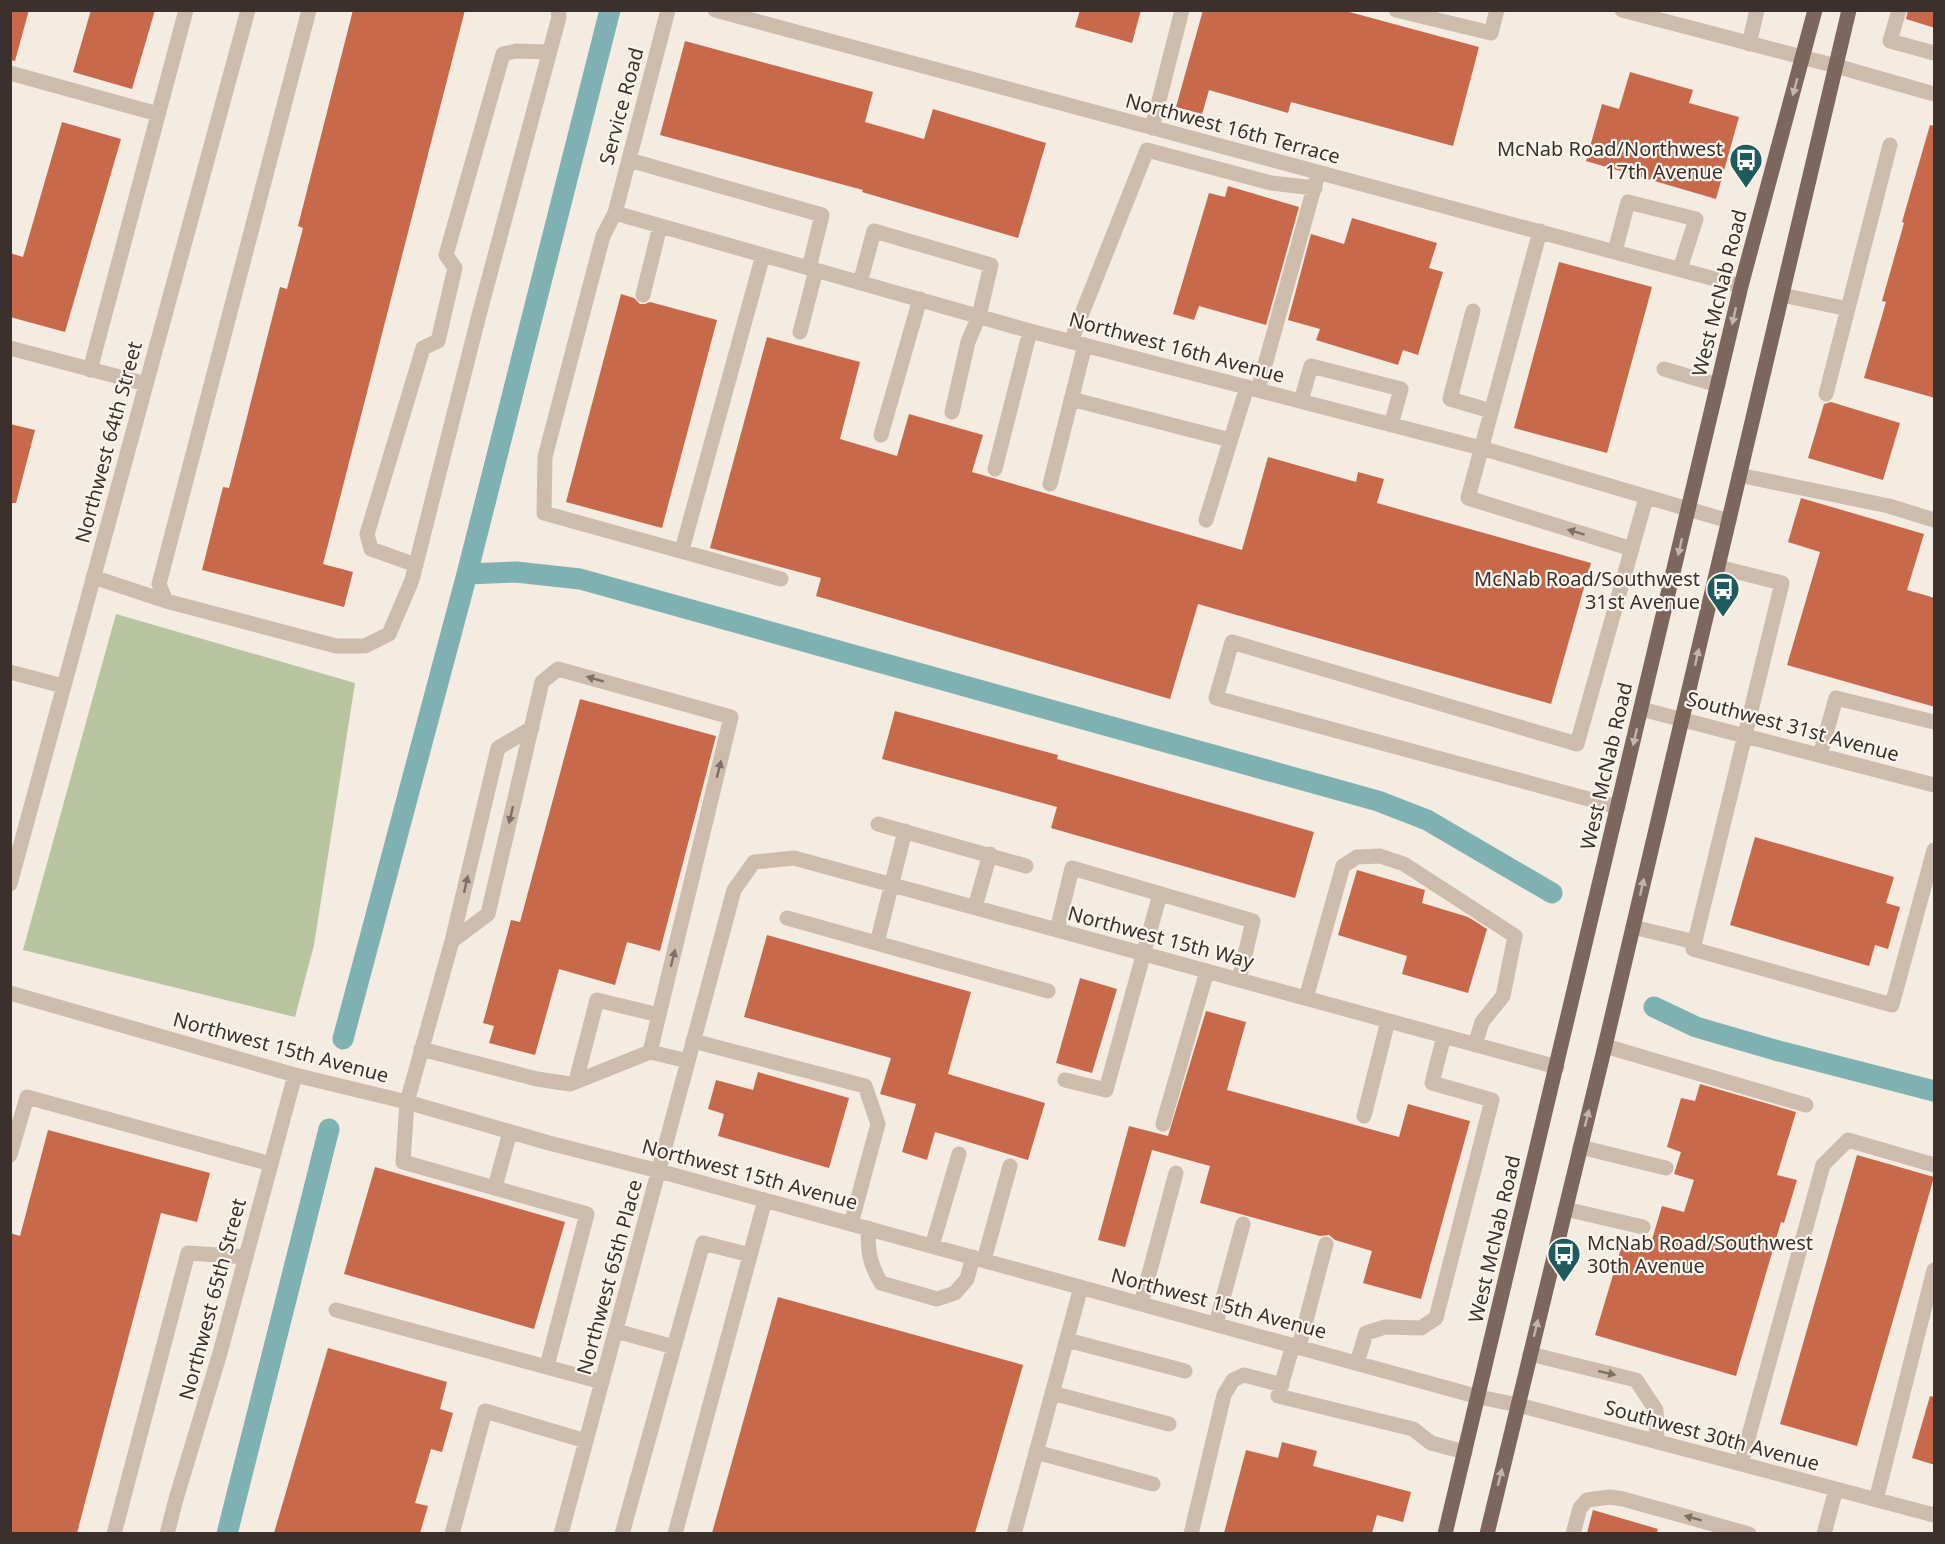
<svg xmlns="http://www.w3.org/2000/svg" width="1945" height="1544" viewBox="0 0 1945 1544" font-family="'Noto Sans',sans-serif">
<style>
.green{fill:#b8c4a0}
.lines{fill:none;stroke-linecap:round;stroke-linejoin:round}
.canal{stroke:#7fb0b2;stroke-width:21}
.building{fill:#c8694b}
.minor{stroke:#cdbbac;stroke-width:15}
.major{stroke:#7d675c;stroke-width:15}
.oneway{fill:#c2b5ac}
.oneway2{fill:#7d6f65}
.labels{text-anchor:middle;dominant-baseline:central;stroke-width:4.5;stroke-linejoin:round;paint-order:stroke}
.street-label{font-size:20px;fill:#3b302b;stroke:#fbf5ee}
.poi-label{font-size:20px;fill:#3b302b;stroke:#fbf5ee;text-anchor:end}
</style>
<rect width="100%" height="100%" fill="#f4ebe1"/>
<path class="green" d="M116 614 355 683 314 945 295 1017 23 950Z"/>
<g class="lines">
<path class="canal" d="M467 574 516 572 580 579 1378 801 1427 820 1552 893
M1654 1007 1696 1027 1775 1050 1934 1091
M343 1039 467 574 610 10
M227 1534 329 1129"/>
</g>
<path class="building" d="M10 10H29L15 61 10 60Z
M91 10H155L132 89 73 72Z
M353 10H465L323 564 353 572 344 607 202 570 223 487 229 488 280 287 287 289 303 228 298 226Z
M1080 10H1141L1132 43 1075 27Z
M1203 10H1342L1479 47 1453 146 1291 102 1288 113 1209 90 1202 114 1176 107Z
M1908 10H1935V28L1906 19Z
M685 41 873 92 865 122 924 139 933 109 1046 143 1018 238 862 192 863 190 660 135Z
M1630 72 1693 90 1689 103 1739 117 1716 199 1586 161 1602 104 1619 109Z
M62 122 121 139 65 332 10 317V253L23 257Z
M1930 125 1935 126V398L1864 378 1886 302 1882 301 1904 223 1902 222Z
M1228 186 1299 207 1266 325 1199 306 1194 320 1173 314 1209 193 1225 197Z
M1352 218 1437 243 1429 268 1443 272 1418 355 1403 350 1398 365 1316 340 1320 329 1288 320 1311 234 1344 244Z
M1559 262 1652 287 1607 453 1514 428Z
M621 294 634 298 640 304H645L650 302 717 320 662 528 566 502Z
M767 337 860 362 840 439 897 456 909 414 983 435 972 472 1242 550 1268 457 1356 482 1358 472 1384 479 1377 503 1591 563 1551 704 1198 604 1170 699 816 596 821 578 710 548Z
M1831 402 1900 423 1883 480 1808 458 1824 404Z
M10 424 35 430 16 503H10Z
M1801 498 1924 534 1907 590 1935 598V707L1787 665 1820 552 1788 542Z
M580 699 716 736 660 951 627 942 615 985 559 969 535 1055 489 1043 494 1026 483 1023 511 920 520 922Z
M895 711 1058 755 1057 759 1314 832 1295 898 1051 828 1057 807 882 759Z
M1755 837 1894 877 1886 903 1900 907 1888 949 1875 945 1869 966 1730 925Z
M1357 870 1425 890 1422 903 1468 917 1487 929 1468 993 1402 974 1407 956 1338 935Z
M767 935 971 992 948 1074 1045 1103 1028 1160 935 1132 927 1160 902 1152 916 1104 880 1094 891 1058 744 1017Z
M1080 978 1117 989 1092 1073 1056 1063Z
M1206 1011 1246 1022 1227 1090 1399 1137 1408 1104 1470 1121 1421 1299 1363 1283 1372 1251 1335 1240 1329 1235 1320 1236 1200 1203 1210 1166 1152 1150 1125 1247 1098 1240 1129 1126 1168 1136Z
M758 1072 849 1098 829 1168 718 1136 724 1114 708 1109 716 1080 753 1090Z
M1700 1084 1796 1112 1777 1175 1797 1180 1784 1223 1781 1222 1736 1376 1595 1335 1622 1245 1648 1253 1662 1206 1684 1212 1694 1180 1674 1174 1681 1152 1667 1147 1681 1098 1695 1101Z
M48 1130 210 1173 197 1222 161 1213 77 1533H10V1233L20 1236Z
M1857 1155 1934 1177 1857 1446 1780 1424Z
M375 1167 565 1222 534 1329 344 1274Z
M778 1297 1023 1365 975 1533H712Z
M328 1348 447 1382 440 1409 453 1413 442 1452 431 1449 415 1503 428 1506 420 1533H274Z
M1930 1396 1935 1397V1465L1912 1458Z
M1282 1442 1317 1451 1313 1466 1411 1492 1403 1522 1377 1515 1372 1533H1224L1246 1450 1278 1458Z
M1593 1510 1658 1529 1657 1533H1587Z"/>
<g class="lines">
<path class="minor" d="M309 10 159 584 166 601 336 646H365L389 634 412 580 479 315 559 17 558 10
M668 10 615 213 603 236 545 457 544 513 781 579
M715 10 1741 286
M1396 10 1491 33 1497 10
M1622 10 1836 66 1934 94
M1899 10 1890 41 1934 53
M1749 44 1757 10
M10 73 158 114
M1152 128 1182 10
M629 160 822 215 809 268
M615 213 1030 331 1481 448 1729 521
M1540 231 1468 498 1632 549
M1615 251 1628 202 1696 219 1680 269
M860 283 874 231 991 265 979 316 968 342 952 412
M643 295 660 226
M1782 295 1848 309
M1473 311 1450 399 1491 411
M800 332 816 270
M1071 341 1147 150 1271 183 1315 188
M10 348 146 384
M1664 369 1718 385
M90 370 186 10
M1258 390 1316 181
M1826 394 1890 145
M1071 399 1230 440
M1301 401 1311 366 1401 389 1391 425
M881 435 920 299
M995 469 1030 331
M1739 475 1889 506 1934 520
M1050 484 1085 345
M1206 520 1247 387
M682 550 763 255
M416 565 371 549 367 534 423 348 438 341 455 268 446 255 503 54 516 51 549 52
M1718 567 1782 583 1693 949 1892 1005 1934 850
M93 577 166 601
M10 672 63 686
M1641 709 1934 785
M532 728 498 748 452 941 407 1102 403 1162 587 1214 547 1366
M1820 755 1836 698 1934 722
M1618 807 1216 698 1232 642 1577 744 1646 498
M878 824 1026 866
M10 884 248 10
M975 907 990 854
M787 918 1048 991
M1633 927 1695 942
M1057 930 1072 868 1253 921 1239 980
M452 941 488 914 542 682 558 669 731 717 650 1052 688 1061
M877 943 905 831
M10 993 295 1075 407 1102 549 1143 659 1171 1479 1397 1518 1405 1934 1515
M1306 998 1343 866 1357 857 1380 856 1404 864 1515 936 1503 996 1482 1022 1475 1045
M693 1041 865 1086 878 1124 851 1224
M1605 1046 1806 1105
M421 1049 537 1079 570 1084 650 1052
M1065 1080 1106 1090 1160 894
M576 1081 597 1000 659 1015
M1364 1116 1388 1021
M1163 1124 1207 971
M1580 1147 1666 1168
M10 1155 27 1097 271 1164
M495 1187 510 1132
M1565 1209 1643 1227
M868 1228C868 1251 869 1263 881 1283L937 1299 955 1293 967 1279 973 1257
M932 1246 959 1154
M984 1260 1010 1166
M1141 1304 1176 1173
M336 1310 602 1382
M1216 1324 1243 1224
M616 1331 674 1347
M1067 1340 1185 1371
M1293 1345 1278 1396 1413 1429 1431 1443 1465 1452
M1299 1347 1326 1244
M1530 1354 1636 1380 1656 1410 1657 1442
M1357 1363 1366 1333 1385 1327 1421 1328 1436 1318 1492 1100 1432 1083 1444 1036
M1052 1393 1169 1424
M1036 1452 1153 1484
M1741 1464 1823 1165 1848 1140 1934 1165
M1876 1500 1934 1270
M114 1534 188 1253 246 1257
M167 1534 176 1499 220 1353 295 1075
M452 1534 485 1411 586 1441
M561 1534 734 890 754 862 794 858 1557 1067
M622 1534 703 1243 750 1255
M675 1534 765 1200
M1014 1534 1081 1287
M1191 1534 1224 1395 1233 1380 1244 1375 1282 1385
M1573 1534 1580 1508 1587 1500 1610 1497 1623 1499 1749 1534
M1824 1534 1836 1489"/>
<path class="major" d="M1445 1534 1741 286 1815 10
M1487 1534 1605 1046 1849 10"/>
</g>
<defs><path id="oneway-solid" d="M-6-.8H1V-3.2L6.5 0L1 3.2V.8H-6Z" transform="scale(1.5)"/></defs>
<g class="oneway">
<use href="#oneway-solid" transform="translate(1795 87) rotate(105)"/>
<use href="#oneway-solid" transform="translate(1734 316) rotate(103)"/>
<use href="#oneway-solid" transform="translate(1680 547) rotate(103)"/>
<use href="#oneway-solid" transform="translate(1697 657) rotate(-77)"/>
<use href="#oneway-solid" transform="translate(1635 737) rotate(103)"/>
<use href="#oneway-solid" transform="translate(1642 887) rotate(-77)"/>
<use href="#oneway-solid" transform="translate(1587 1118) rotate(-76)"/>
<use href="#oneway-solid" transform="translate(1536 1328) rotate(-76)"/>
<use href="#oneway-solid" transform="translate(1500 1477) rotate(-76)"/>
</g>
<g class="oneway2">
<use href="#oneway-solid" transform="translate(1576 532) rotate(-163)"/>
<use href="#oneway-solid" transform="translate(595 679) rotate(-164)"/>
<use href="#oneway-solid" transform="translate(719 769) rotate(-76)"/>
<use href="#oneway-solid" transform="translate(511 815) rotate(103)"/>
<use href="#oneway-solid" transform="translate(466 884) rotate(-77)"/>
<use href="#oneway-solid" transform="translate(673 958) rotate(-76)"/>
<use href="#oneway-solid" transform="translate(1607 1373) rotate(13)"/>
<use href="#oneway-solid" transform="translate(1693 1518) rotate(-165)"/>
</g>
<defs>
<g id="bus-pin" transform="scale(1.725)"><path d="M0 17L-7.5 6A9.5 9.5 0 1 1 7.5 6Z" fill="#1f5a5e" stroke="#fbf5ee"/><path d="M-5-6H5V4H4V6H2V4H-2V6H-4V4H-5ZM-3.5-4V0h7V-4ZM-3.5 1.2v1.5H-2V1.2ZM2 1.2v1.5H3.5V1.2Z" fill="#fff"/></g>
</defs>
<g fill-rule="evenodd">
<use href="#bus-pin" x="1746" y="160"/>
<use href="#bus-pin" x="1723" y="589"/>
<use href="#bus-pin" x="1564" y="1254"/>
</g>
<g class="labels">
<g class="street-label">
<text transform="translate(621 106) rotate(-75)">Service Road</text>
<text transform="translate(1233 128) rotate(15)">Northwest 16th Terrace</text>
<text transform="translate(1719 293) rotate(-76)">West McNab Road</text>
<text transform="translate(1177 347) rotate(15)">Northwest 16th Avenue</text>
<text transform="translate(108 442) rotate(-75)">Northwest 64th Street</text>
<text transform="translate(1793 726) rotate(15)">Southwest 31st Avenue</text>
<text transform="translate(1606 766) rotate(-77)">West McNab Road</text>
<text transform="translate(1161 937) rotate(15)">Northwest 15th Way</text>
<text transform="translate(281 1047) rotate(15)">Northwest 15th Avenue</text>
<text transform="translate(750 1174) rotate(15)">Northwest 15th Avenue</text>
<text transform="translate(1494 1239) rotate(-77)">West McNab Road</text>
<text transform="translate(609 1277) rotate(-75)">Northwest 65th Place</text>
<text transform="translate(212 1299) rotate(-75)">Northwest 65th Street</text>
<text transform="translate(1219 1303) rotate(15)">Northwest 15th Avenue</text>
<text transform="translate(1712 1435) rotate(15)">Southwest 30th Avenue</text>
</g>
<g class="poi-label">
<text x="1723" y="148">McNab Road/Northwest<tspan x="1723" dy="23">17th Avenue</tspan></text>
<text x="1700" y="578">McNab Road/Southwest<tspan x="1700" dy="23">31st Avenue</tspan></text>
<text x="1587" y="1242" text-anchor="start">McNab Road/Southwest<tspan x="1587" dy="23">30th Avenue</tspan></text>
</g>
</g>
<rect width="1945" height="1544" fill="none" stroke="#3b302b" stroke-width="24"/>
</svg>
